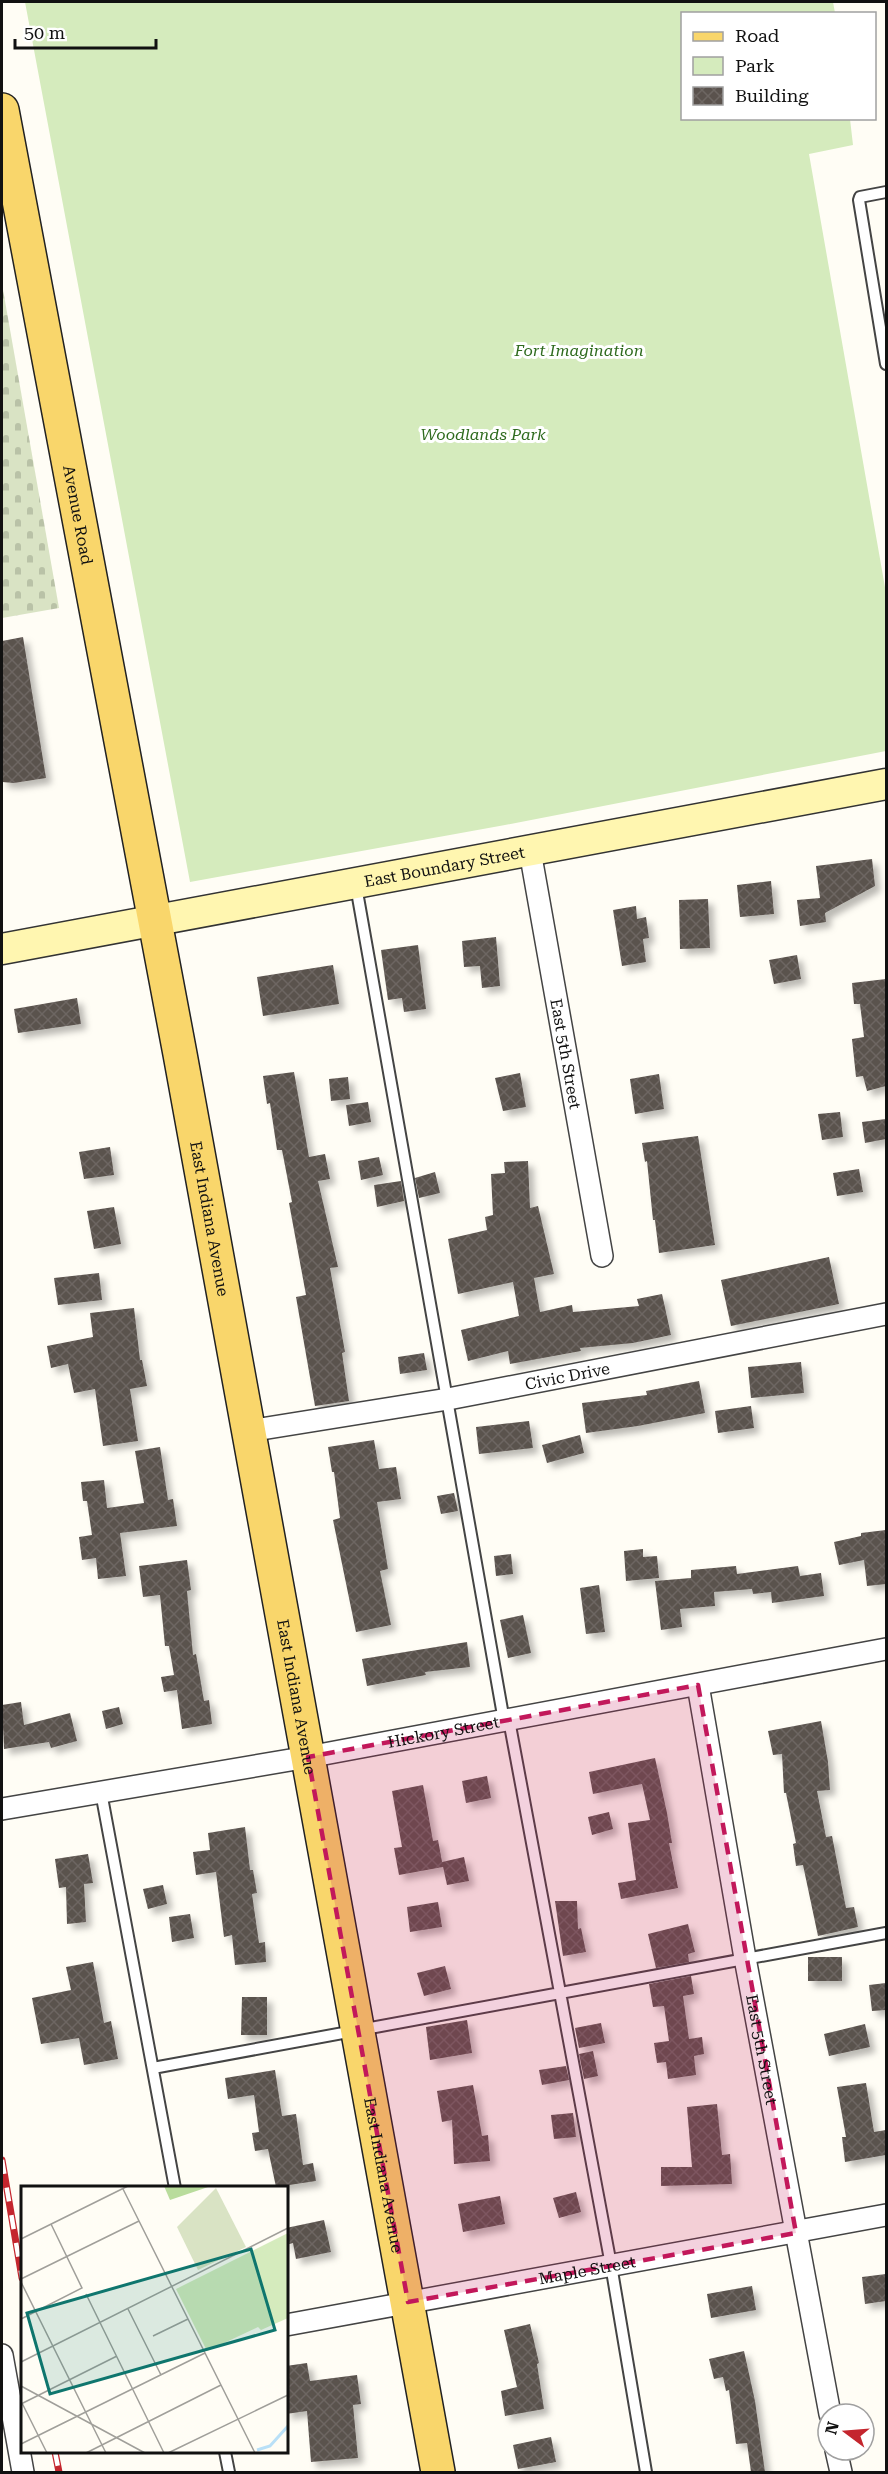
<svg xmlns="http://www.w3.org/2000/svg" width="888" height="2474" viewBox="0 0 888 2474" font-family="'Roboto Serif',serif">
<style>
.cemetery{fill:url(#cemetery-stones)}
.park{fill:#d5ebbd}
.building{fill:url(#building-cross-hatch);filter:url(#shadow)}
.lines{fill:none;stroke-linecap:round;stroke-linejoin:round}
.lane-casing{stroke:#444;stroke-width:14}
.street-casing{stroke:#444;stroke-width:24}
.secondary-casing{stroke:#333;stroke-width:33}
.primary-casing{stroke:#222;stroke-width:36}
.lane{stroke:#fff;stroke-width:10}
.street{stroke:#fff;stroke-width:21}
.secondary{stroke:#fff6b0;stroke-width:30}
.primary{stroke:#f9d66b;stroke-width:33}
.rail-casing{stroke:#c4262e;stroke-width:7}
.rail{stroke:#fff;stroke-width:4.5;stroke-dasharray:14;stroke-linecap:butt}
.marked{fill:#c2185b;fill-opacity:0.2;stroke:#c2185b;stroke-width:4.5;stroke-dasharray:12 8;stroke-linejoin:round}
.labels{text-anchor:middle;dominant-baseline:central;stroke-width:6;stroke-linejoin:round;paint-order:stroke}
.park-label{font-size:16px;font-style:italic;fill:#2f6b1f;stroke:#fff}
.street-label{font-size:16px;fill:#111;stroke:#fff}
.inset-river{fill:none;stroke:#b9e0f7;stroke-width:3}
.inset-road{fill:none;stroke:#a09f9a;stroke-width:1.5}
.view{fill:#0f766e;fill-opacity:0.15;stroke:#0f766e;stroke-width:3}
.inset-edge{fill:none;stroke:#111;stroke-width:3}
</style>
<defs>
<pattern id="cemetery-stones" width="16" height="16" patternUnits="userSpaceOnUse" patternTransform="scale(1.5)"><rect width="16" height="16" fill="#d9e3c4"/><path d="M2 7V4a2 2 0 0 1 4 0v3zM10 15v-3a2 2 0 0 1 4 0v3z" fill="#b9c2a7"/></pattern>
<pattern id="building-cross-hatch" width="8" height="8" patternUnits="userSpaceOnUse" patternTransform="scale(1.5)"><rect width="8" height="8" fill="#5a524d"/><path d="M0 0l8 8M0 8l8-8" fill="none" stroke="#6d6662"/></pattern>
<filter id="shadow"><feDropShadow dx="5.5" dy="5.5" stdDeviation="3" flood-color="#0004"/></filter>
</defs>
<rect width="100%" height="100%" fill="#fffdf5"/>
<path class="cemetery" d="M2 284 59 608 2 618Z"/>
<path class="park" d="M25 2H833L835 13 682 14V118L850 119 853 145 809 154 886 593V751L505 825 190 882Z"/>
<path class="building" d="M23 637 46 778 14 783 2 782V641Z
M872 859 875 886 825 913 826 922 800 926 797 900 820 898 816 866Z
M771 881 774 914 740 917 737 885Z
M708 899 710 948 680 949 679 900Z
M636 906 637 919 646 917 649 938 643 939 646 962 622 966 613 910Z
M496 937 500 986 482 988 480 966 464 967 462 941Z
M418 945 426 1009 404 1012 402 998 388 1000 381 950Z
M797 955 801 979 774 984 769 960Z
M333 965 339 1004 263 1016 257 977Z
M886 979V1086L867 1091 863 1076 856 1077 852 1039 864 1037 860 1004H854L852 983Z
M77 998 81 1024 18 1033 14 1009Z
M294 1072 309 1157 325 1154 330 1179 318 1181 338 1267 330 1268 345 1352 342 1353 349 1401 315 1406 296 1297 306 1295 289 1203 292 1202 282 1150H277L270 1103 267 1104 263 1076Z
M520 1073 526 1107 503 1111 495 1078Z
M659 1074 664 1109 635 1114 630 1079Z
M348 1077 350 1099 331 1101 329 1079Z
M368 1102 371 1122 349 1126 346 1105Z
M840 1112 843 1137 822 1140 818 1114Z
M886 1119V1139L865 1143 862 1122Z
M698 1136 715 1245 659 1253 655 1220H653L647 1161 645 1162 642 1143Z
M110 1147 114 1175 84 1179 79 1152Z
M379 1157 383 1175 361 1180 358 1161Z
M528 1161 530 1208 538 1206 554 1274 534 1278 540 1312 572 1305 573 1312 639 1306 637 1299 662 1294 671 1335 633 1343 580 1348 581 1351 510 1364 508 1351 468 1361 461 1330 519 1316 513 1282 458 1294 448 1239 487 1230 485 1217 493 1215 491 1174 505 1173 504 1162Z
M859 1169 863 1192 837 1196 833 1173Z
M435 1172 440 1193 419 1198 415 1178Z
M401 1181 404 1201 377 1207 374 1185Z
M114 1207 121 1244 94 1249 87 1211Z
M829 1257 839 1304 731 1326 721 1280Z
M99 1273 102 1300 58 1305 54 1278Z
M134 1308 140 1360H142L147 1386 130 1389 138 1441 103 1446 95 1389 74 1393 68 1364 51 1368 47 1346 93 1337 90 1313Z
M424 1353 427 1370 400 1374 398 1357Z
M801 1362 804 1393 751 1398 748 1367Z
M699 1381 705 1413 638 1426 586 1433 582 1403 647 1395 646 1391Z
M751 1406 754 1428 718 1433 715 1411Z
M529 1421 533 1448 479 1454 476 1427Z
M580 1435 584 1453 547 1463 542 1445Z
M374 1440 379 1469 396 1467 401 1499 377 1502 388 1569 380 1571 391 1625 356 1632 333 1520 340 1518 334 1472H332L328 1447Z
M160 1447 168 1500 173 1499 177 1526 120 1533 126 1576 98 1579 96 1558 82 1560 79 1537 92 1535 87 1501H83L81 1482 104 1480 107 1508 144 1503 135 1451Z
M454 1493 458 1511 441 1514 437 1496Z
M886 1530V1584L867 1586 864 1560 839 1565 834 1542 861 1536V1533Z
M643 1549V1557L657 1556 659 1578 626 1581 624 1551Z
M511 1554 513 1574 496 1576 494 1556Z
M187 1560 191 1590 187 1591 193 1655 196 1654 204 1701 209 1700 212 1724 182 1729 177 1690 164 1692 161 1677 174 1675 169 1646H165L160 1595 143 1597 139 1566Z
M736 1566 737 1574 798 1566 800 1576 821 1573 824 1596 772 1603 771 1592 753 1594 752 1589 714 1592 715 1606 680 1609 682 1627 661 1630 655 1581 691 1578V1570Z
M599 1585 605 1632 586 1634 580 1588Z
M523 1615 531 1653 508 1658 500 1620Z
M467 1642 470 1667 425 1672 426 1675 367 1686 362 1659Z
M21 1702 24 1725 70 1713 77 1741 51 1748 49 1742 4 1749 2 1705Z
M119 1707 123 1724 106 1729 102 1711Z
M821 1721 828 1762 830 1790 817 1791 826 1837 832 1836 846 1908 854 1907 858 1927 818 1936 803 1865 796 1866 793 1844 796 1843 786 1793H784L782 1754 773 1755 768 1731Z
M655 1758 667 1813 672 1843H669L678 1888 621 1899 618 1883 636 1880 628 1823 650 1820 642 1784 593 1794 589 1772Z
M487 1776 491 1798 466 1803 462 1781Z
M423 1785 433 1841 438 1840 443 1867 399 1875 394 1848 402 1847 392 1791Z
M609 1812 613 1829 592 1835 588 1817Z
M245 1827 250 1870H253L257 1893 252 1894 259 1943 265 1942 266 1962 235 1965 232 1935 224 1937 216 1872 196 1875 193 1852 210 1850 208 1833Z
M88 1854 93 1883 84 1884 86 1922 67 1924 66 1887 59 1888 55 1859Z
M464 1857 469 1881 447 1885 442 1862Z
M163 1885 167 1904 148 1909 143 1889Z
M555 1901H577L578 1929 581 1928 586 1952 563 1956Z
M438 1902 442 1927 410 1932 407 1907Z
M190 1914 194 1938 172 1942 169 1917Z
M688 1924 695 1952 688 1954 689 1962 656 1968 648 1934Z
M808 1957H842V1981H808Z
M93 1962 104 2023 111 2021 118 2059 84 2065 79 2038 41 2044 32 1998 71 1990 66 1967Z
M445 1966 451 1989 424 1996 417 1973Z
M691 1976 694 1994 683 1996 689 2039 702 2037 704 2054 694 2056 696 2075 668 2079 666 2062 657 2063 654 2043 669 2041 664 2006 653 2007 649 1984Z
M886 1983V2010L872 2011 869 1985Z
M242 1997H267V2035H241Z
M467 2020 472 2053 430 2060 426 2027Z
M601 2023 605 2043 579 2048 575 2028Z
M865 2024 870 2047 829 2056 824 2034Z
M593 2051 598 2076 584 2079 579 2054Z
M566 2066 569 2080 542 2085 539 2070Z
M275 2070 282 2116 296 2114 303 2165 313 2163 316 2181 276 2187 268 2149 255 2151 252 2133 259 2132 254 2095 228 2099 225 2078Z
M866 2083 874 2132 886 2130V2155L845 2162 842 2137H846L837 2087Z
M473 2085 482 2136 488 2135 490 2161 454 2164 452 2120 442 2122 437 2091Z
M717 2104 722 2155 730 2154 732 2184 661 2186V2167H692L687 2107Z
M573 2113 576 2137 554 2139 551 2115Z
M576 2192 581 2212 559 2218 553 2198Z
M500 2196 505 2224 463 2232 458 2204Z
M324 2220 331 2252 296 2259 293 2243 286 2245V2228Z
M886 2274V2301L865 2304 862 2277Z
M752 2286 756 2310 711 2318 707 2294Z
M530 2324 539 2363 537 2364 544 2409 505 2416 501 2391 517 2387 504 2330Z
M744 2351 755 2401 765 2472H751L747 2443 736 2444 729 2390 726 2391 723 2377 714 2379 709 2359Z
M307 2363 310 2381 357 2375 361 2404 353 2405 358 2458 311 2462 307 2411 286 2414V2366Z
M551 2437 556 2462 518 2469 513 2445Z"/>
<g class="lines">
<g class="lane-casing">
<path id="lane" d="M886 192 860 197 859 200 886 364
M356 886 504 1721
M509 1720 611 2265 646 2472
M101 1792 175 2188
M153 2068 886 1933
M225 2452 229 2472"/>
</g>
<g class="street-casing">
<g id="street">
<path id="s1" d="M530 851 602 1256"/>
<path id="s2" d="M248 1431 448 1399 886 1314"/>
<path id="s3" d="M698 1685 745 1958 830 2414"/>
<path id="s4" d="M2 1809 308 1757 886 1649"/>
<path id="s5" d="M286 2325 886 2215"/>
<path d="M2 2355 23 2472"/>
<path d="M836 2450 841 2472"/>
</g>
</g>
<g class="secondary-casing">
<g id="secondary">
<path id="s6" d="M2 949 886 784"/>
</g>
</g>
<g class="primary-casing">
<g id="primary">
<path id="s7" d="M2 110 180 1054 438 2472"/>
</g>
</g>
<use href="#lane" class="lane"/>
<use href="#street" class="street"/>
<use href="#secondary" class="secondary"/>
<use href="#primary" class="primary"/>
<g class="rail-casing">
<path id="rail" d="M2 2160 22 2278
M55 2452 59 2472"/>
</g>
<use href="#rail" class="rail"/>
</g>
<path class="marked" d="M698 1685 796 2233 408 2302 308 1757Z"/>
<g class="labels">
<g class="park-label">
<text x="579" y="350">Fort Imagination</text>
<text x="483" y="434">Woodlands Park</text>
</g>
<g class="street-label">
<text stroke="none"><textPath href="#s7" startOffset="412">Avenue Road</textPath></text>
<text stroke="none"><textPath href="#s6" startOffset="450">East Boundary Street</textPath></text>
<text stroke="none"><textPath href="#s1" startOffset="206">East 5th Street</textPath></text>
<text stroke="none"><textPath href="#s7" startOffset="1128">East Indiana Avenue</textPath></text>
<text stroke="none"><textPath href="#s2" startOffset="324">Civic Drive</textPath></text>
<text stroke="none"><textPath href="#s7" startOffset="1614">East Indiana Avenue</textPath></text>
<text stroke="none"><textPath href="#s4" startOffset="448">Hickory Street</textPath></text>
<text stroke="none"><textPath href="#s3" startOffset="370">East 5th Street</textPath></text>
<text stroke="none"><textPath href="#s7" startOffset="2100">East Indiana Avenue</textPath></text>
<text stroke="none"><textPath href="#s5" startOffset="306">Maple Street</textPath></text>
</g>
</g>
<g transform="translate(21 2186)">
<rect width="267" height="267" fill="#fffdf5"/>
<path d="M143 0H190L149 14Z" fill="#b9dc9c"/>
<path d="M195 2 225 61 177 84 156 41Z" fill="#d9e3c4"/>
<path d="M267 47V132L240 144 237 141 186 165 155 103Z" fill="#d5ebbd"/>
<path class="inset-river" d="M236 264 249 260 267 240"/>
<path class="inset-road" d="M102 3 234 267M0 53 107 0M0 93 118 35M0 96 85 267M65 108 143 267M107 123 140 189M0 133 61 102 30 38M132 150 167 133M0 176 267 42M0 200 124 267M1 217 26 267M0 218 96 170M0 258 184 167M65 267 200 199M147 267 267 209"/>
<path class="view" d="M230 63 254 144 29 208 6 127Z"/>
<rect width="267" height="267" class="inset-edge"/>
</g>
<rect width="888" height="2474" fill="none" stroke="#111111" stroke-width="6"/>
<rect x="681" y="12" width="195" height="108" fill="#ffffff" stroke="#a0a0a0" stroke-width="1.5"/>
<rect x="693" y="32" width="30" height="9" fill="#f9d66b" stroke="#a0a0a0" stroke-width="1.5"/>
<text x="735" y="42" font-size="18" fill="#111111">Road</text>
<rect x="693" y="57" width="30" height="18" fill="#d5ebbd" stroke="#a0a0a0" stroke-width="1.5"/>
<text x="735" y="72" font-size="18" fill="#111111">Park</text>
<rect x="693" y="87" width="30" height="18" fill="url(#building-cross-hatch)" stroke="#a0a0a0" stroke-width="1.5"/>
<text x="735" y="102" font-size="18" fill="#111111">Building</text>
<g transform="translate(846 2432) rotate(286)"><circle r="28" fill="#ffffff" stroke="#a0a0a0" stroke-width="1.5"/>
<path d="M0-4.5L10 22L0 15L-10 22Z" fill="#c4262e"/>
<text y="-9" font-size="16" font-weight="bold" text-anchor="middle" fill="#111111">N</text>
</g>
<path d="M15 39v9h141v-9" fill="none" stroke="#111111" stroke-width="3"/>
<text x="24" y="39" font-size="18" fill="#111111" stroke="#ffffff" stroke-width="4.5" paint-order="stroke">50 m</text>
</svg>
